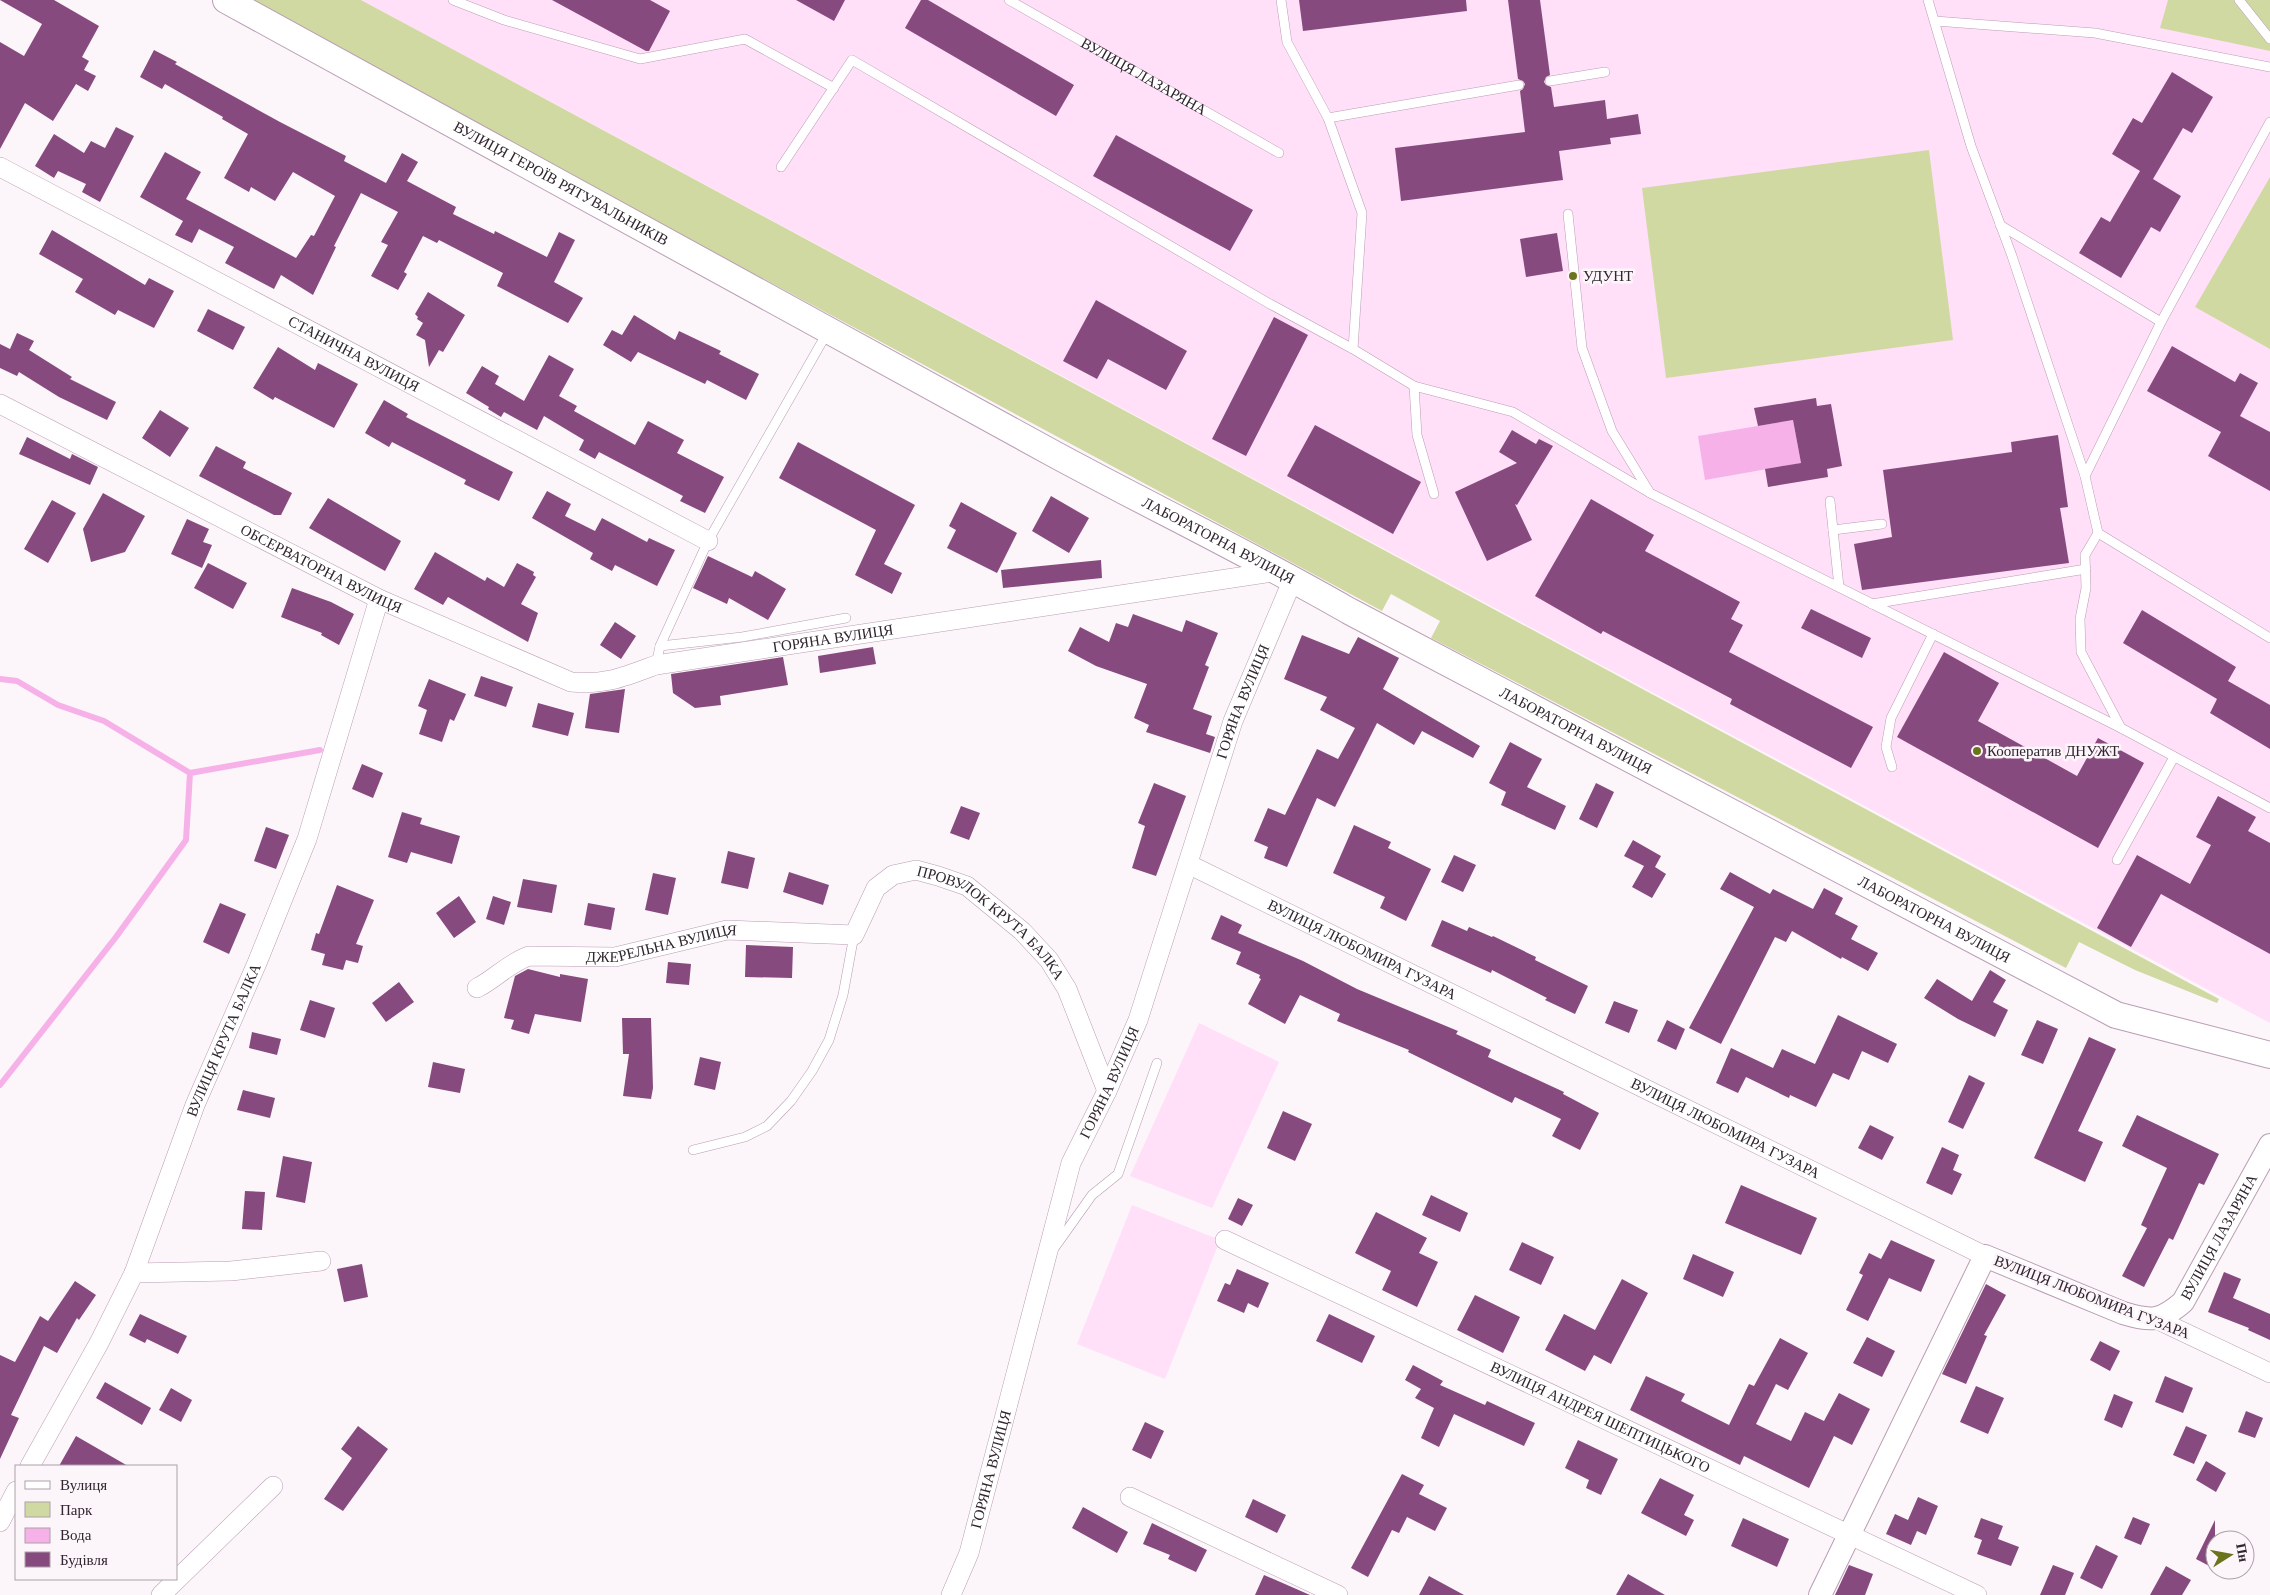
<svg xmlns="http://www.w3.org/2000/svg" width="2270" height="1595" viewBox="0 0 2270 1595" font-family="Georgia,serif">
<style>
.built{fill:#ffe0f8}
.green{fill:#d1d9a3}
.water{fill:#f6b1e9}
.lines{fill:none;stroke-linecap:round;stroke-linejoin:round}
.stream{stroke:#f6b1e9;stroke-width:6}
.building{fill:#874a7e}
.service-casing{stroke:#ba9db4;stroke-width:10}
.minor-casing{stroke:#ba9db4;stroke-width:20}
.tertiary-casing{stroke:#ba9db4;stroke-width:24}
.secondary-casing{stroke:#ba9db4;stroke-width:28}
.service{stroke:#fff;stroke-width:9}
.minor{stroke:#fff;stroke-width:19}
.tertiary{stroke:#fff;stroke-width:22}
.secondary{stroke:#fff;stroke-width:26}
.poi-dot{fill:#6b731b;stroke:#fcf5fa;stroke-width:2}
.labels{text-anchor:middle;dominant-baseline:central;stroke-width:5;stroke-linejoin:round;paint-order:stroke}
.street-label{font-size:15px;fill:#31262f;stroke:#fcf5fa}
.poi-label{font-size:15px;fill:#31262f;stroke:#fcf5fa;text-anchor:start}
</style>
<rect width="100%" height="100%" fill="#fcf5fa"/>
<path class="built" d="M361 0H2270V1023L1392 553Z
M1199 1023 1279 1062 1212 1208 1130 1176Z
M1132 1205 1220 1240 1165 1379 1077 1344Z"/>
<path class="green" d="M244 0H361L2219 999 2217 1003 2135 970 2079 942 2066 968 1431 638 1440 621 1391 594 1382 611Z
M2168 0H2270V51L2160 28Z
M1929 150 1953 340 1666 378 1642 188Z
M2270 177V349L2195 307Z"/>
<path class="water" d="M1793 420 1801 463 1705 480 1698 436Z"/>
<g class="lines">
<path class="stream" d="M0 679 17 681 58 705 104 721 190 773 186 840 116 937 0 1085
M190 773 320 750"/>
</g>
<path class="building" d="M0 0H54L99 26 82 57 89 61 84 70 96 76 88 91 76 84 53 121 25 103 0 149V42L24 56 42 24Z
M552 0H650L670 11 649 51H646Z
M796 0H845L834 21Z
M921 0H928L1074 85 1056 116 905 28Z
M1299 0H1466L1467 11 1303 31Z
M1508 0H1540L1550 75 1546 77 1544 82 1546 85 1551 87 1554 107 1605 100 1607 119 1638 114 1641 134 1610 138 1611 144 1559 151 1563 180 1401 201 1395 148 1525 132 1520 91 1523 89 1525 84 1523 81 1518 79Z
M154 50 177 62 175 64 280 122 346 156 344 161 386 183 402 153 418 162 407 181 456 207 453 214 494 234 495 231 547 257 559 232 575 240 554 282 583 298 568 323 497 286 503 273 439 240 437 243 423 236 404 272 407 274 398 290 371 276 388 245 381 242 398 212 361 193 334 246 336 247 313 295 281 275 274 289 225 263 234 247 199 229 192 243 175 235 183 221 140 197 165 152 201 172 186 199 296 258 311 235 314 236 335 196 293 172 275 201 251 187 249 192 224 178 248 134 222 119 223 117 165 84 162 89 140 77Z
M2172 72 2213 97 2192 133 2183 128 2153 179 2181 196 2160 232 2151 227 2121 278 2079 253 2101 217 2110 222 2140 171 2112 154 2133 118 2142 123Z
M116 127 134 136 100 202 82 192 86 184 58 171 54 178 35 166 54 134 84 153 91 141 105 148Z
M1116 135 1253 210 1230 251 1093 176Z
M52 230 145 285 149 278 174 291 154 328 118 310 115 315 75 292 83 279 39 254Z
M1557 233 1563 271 1526 277 1520 239Z
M428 292 465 315 443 352 439 350 429 367 425 340 416 335 423 323 417 319 418 317 415 314Z
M1096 300 1187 351 1166 390 1108 359 1097 379 1063 361Z
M208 309 245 327 233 350 197 331Z
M634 315 675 340 679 331 721 351 719 354 759 374 746 400 707 380 705 384 638 352 631 362 603 345 612 330 622 335Z
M1274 317 1308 335 1246 456 1212 439Z
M17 333 34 341 29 350 72 377 70 379 116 402 107 420 59 397 19 372 17 376 0 368V344L10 349Z
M2172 346 2235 382 2240 373 2258 383 2240 416 2270 432V491L2208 456 2221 432 2147 391Z
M278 347 315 370 318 363 358 384 334 428 275 397 273 400 253 388Z
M549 355 574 369 559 396 577 406 574 411 635 445 648 421 684 440 677 453 724 477 705 513 680 501 683 496 599 452 595 459 579 450 584 440 544 416 537 430 504 412 501 417 488 409 489 407 466 393 482 366 499 376 495 384 524 401Z
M1816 398 1817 406 1831 404 1842 466 1827 469 1828 477 1768 487 1765 469 1801 463 1793 420 1758 426 1754 408Z
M384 400 408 414 406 417 513 472 499 501 464 484 466 480 392 442 389 447 365 433Z
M160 410 189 428 170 457 142 438Z
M1315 425 1421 482 1393 534 1287 476Z
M1512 430 1536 444 1539 439 1553 446 1517 505 1515 504 1532 540 1487 561 1455 492 1517 463 1499 452Z
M2058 435 2068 507 2060 508 2069 563 1862 590 1854 544 1892 537 1883 470 2012 452 2011 442Z
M27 437 70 459 72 454 98 467 90 485 19 454Z
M798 442 915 505 884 564 902 573 892 594 855 575 876 530 779 478Z
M216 446 246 462 243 468 292 493 281 515H274L199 476Z
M547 491 571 504 565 516 595 531 602 518 647 542 649 538 675 550 657 586 615 565 612 571 590 559 593 553 532 518Z
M103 493 145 516 125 552 91 562 83 529Z
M1051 496 1089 518 1069 553 1032 531Z
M328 498 401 541 385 571 309 528Z
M1591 499 1654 535 1645 551 1740 602 1731 619 1743 625 1729 652 1873 727 1851 768 1730 704 1732 699 1603 631 1601 634 1535 596Z
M52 500 76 513 48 563 24 549Z
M961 502 1017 533 997 573 947 548 956 530 949 526Z
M187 519 209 529 203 542 212 545 202 568 171 554Z
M435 552 485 581 487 577 504 587 517 563 534 572 533 575 536 577 521 604 538 613 528 642 448 597 443 605 414 589Z
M708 556 752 577 755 571 786 589 768 620 729 598 727 604 693 588Z
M1101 560 1102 578 1003 588 1001 570Z
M208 563 247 583 233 609 194 588Z
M292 588 331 602 354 614 339 645 321 635 322 633 281 617Z
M1811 609 1871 638 1862 658 1801 628Z
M2142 610 2236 667 2228 681 2270 705V749L2210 713 2217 699 2123 643Z
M1133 614 1182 632 1186 620 1218 633 1205 665 1209 667 1193 709 1212 716 1206 734 1215 737 1210 753 1146 732 1149 725 1134 718 1147 684 1096 666 1068 651 1080 627 1109 642 1116 623 1128 627Z
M615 622 636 636 621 659 600 645Z
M1302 635 1349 654 1358 637 1399 658 1383 689 1480 746 1473 758 1422 731 1414 745 1377 723 1335 807 1317 798 1287 867 1264 858 1268 847 1254 841 1268 808 1285 815 1317 749 1338 759 1355 728 1320 710 1327 697 1284 679Z
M873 647 876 664 820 673 818 656Z
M1944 652 1999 683 1978 721 2077 776 2098 738 2144 763 2098 848 1897 737Z
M783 657 788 685 720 696 721 705 695 708 673 693 671 674Z
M481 676 513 687 506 707 474 696Z
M429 679 466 694 454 721 450 719 442 742 419 734 427 710 418 706Z
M625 689 619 733 585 728 590 694Z
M538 703 574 713 568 736 532 727Z
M1510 742 1542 759 1527 787 1566 806 1555 830 1501 805 1506 792 1489 783Z
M362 764 383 773 373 798 352 789Z
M1154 783 1186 796 1156 876 1132 868 1145 826 1138 823Z
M1596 783 1614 792 1597 828 1579 819Z
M2218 796 2256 817 2248 831 2270 843V954L2161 894 2131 947 2097 928 2137 855 2190 884 2211 845 2196 837Z
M961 806 980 813 969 840 950 833Z
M402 812 422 818 420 824 460 836 452 864 411 852 407 863 388 857Z
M1354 825 1391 842 1388 848 1431 869 1406 921 1380 908 1385 897 1333 873Z
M266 827 289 835 276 869 254 861Z
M1633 840 1661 856 1655 867 1666 874 1652 898 1632 887 1644 866 1624 856Z
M728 851 755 858 748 889 721 883Z
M1454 855 1476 865 1463 892 1441 882Z
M789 872 829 885 823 905 783 892Z
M1730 872 1770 894 1773 889 1813 909 1824 888 1843 898 1835 914 1858 926 1851 939 1878 953 1868 971 1842 957 1841 959 1792 931 1786 942 1775 937 1721 1044 1689 1028 1754 907 1720 889Z
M653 873 676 878 668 915 645 910Z
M523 879 557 885 552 913 517 907Z
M337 885 374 900 356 944 363 946 358 963 346 960 343 970 322 965 325 954 311 950 316 933 319 934Z
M459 896 476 922 454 938 436 913Z
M493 896 511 902 504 925 486 919Z
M220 903 246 914 229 954 203 942Z
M588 903 615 908 611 930 584 925Z
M1221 915 1242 925 1238 933 1303 961 1357 989 1458 1031 1456 1034 1491 1050 1488 1057 1564 1092 1563 1094 1599 1113 1580 1150 1552 1136 1561 1119 1515 1097 1512 1103 1408 1052 1409 1050 1337 1021 1340 1014 1300 995 1285 1024 1248 1004 1261 979 1259 978 1260 975 1236 964 1241 952 1211 939Z
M1442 920 1467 931 1469 927 1492 937 1493 936 1536 957 1535 960 1588 986 1575 1014 1545 1000 1547 998 1492 970 1491 973 1431 946Z
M746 945 793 947 792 978 745 977Z
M668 962 691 964 689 985 666 983Z
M528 969 560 977V974L588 979 581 1022 535 1014 529 1034 511 1029 514 1020 504 1018 515 976Z
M1990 970 2006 980 1993 1002 2008 1010 1995 1037 1958 1019 1924 998 1937 979 1972 1001Z
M399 982 414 1002 386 1022 372 1003Z
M310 1000 335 1008 325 1038 300 1030Z
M1614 1001 1638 1010 1629 1033 1605 1023Z
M1838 1015 1897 1044 1888 1063 1862 1051 1849 1080 1833 1073 1816 1107 1790 1095 1789 1098 1746 1077 1738 1093 1716 1083 1731 1048 1773 1068 1782 1049 1815 1064Z
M622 1018H651L653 1088 651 1099 623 1096 629 1054H623Z
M1667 1020 1685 1029 1676 1050 1657 1041Z
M2037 1020 2058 1029 2043 1064 2021 1055Z
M252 1032 281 1039 277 1055 249 1048Z
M2089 1037 2116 1049 2078 1131 2103 1142 2085 1182 2034 1158Z
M700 1057 721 1062 715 1090 694 1085Z
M433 1062 465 1069 460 1093 428 1087Z
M1969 1075 1985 1083 1963 1129 1948 1122Z
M243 1090 275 1098 270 1118 237 1110Z
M1283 1111 1312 1124 1295 1161 1267 1148Z
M2137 1115 2219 1154 2204 1185 2199 1183 2173 1240 2169 1238 2144 1287 2122 1276 2147 1228 2141 1225 2167 1168 2122 1146Z
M1870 1125 1894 1137 1882 1160 1858 1148Z
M1942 1147 1959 1155 1953 1170 1962 1174 1952 1195 1926 1183Z
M283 1156 312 1162 305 1203 276 1197Z
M1741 1185 1817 1218 1801 1255 1725 1223Z
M245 1191 265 1192 262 1230 242 1229Z
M1431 1195 1468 1213 1460 1232 1422 1215Z
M1238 1198 1253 1205 1242 1226 1228 1219Z
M1376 1212 1427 1238 1419 1253 1438 1262 1417 1307 1382 1290 1391 1271 1355 1253Z
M1891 1240 1935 1260 1921 1292 1889 1278 1868 1321 1846 1310 1863 1275 1859 1273 1869 1253 1881 1259Z
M1522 1242 1554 1257 1541 1285 1509 1270Z
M1693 1254 1734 1272 1723 1297 1683 1279Z
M362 1264 368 1297 344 1302 337 1269Z
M1237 1269 1269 1283 1258 1308 1248 1303 1244 1313 1217 1301 1225 1283 1230 1285Z
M2224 1272 2241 1279 2233 1298 2270 1314V1340L2248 1330 2249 1328 2208 1312Z
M1622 1279 1648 1293 1611 1364 1594 1355 1585 1371 1545 1350 1564 1314 1595 1330Z
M75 1281 96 1295 79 1320 77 1318 57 1353 44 1346 11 1415 19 1418 0 1459V1355L15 1362 40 1316 48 1321Z
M1986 1284 2006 1295 1984 1335 1987 1336 1966 1384 1942 1374Z
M1475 1295 1520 1317 1503 1353 1457 1330Z
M140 1314 187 1336 178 1354 147 1339 145 1343 129 1335Z
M1329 1314 1375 1336 1362 1363 1316 1341Z
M1867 1337 1895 1351 1882 1377 1853 1363Z
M1780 1338 1808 1353 1788 1390 1776 1384 1756 1424 1791 1441 1805 1412 1824 1421 1839 1393 1870 1409 1852 1445 1834 1436 1809 1488 1744 1456 1740 1465 1630 1410 1646 1376 1685 1394 1681 1401 1729 1425 1749 1384 1754 1386Z
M2100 1341 2120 1351 2110 1371 2090 1360Z
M1413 1365 1443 1381 1440 1385 1485 1405 1487 1401 1535 1423 1524 1446 1454 1414 1439 1447 1421 1438 1434 1408 1415 1398 1421 1389 1405 1380Z
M2165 1376 2193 1388 2183 1413 2155 1402Z
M105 1382 151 1408 142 1425 96 1398Z
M1976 1386 2004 1398 1988 1434 1960 1422Z
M171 1388 192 1400 181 1422 159 1410Z
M2114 1394 2133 1402 2122 1428 2104 1420Z
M2246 1411 2263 1418 2255 1438 2238 1432Z
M1145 1422 1164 1431 1151 1459 1132 1450Z
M358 1426 388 1449 343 1511 324 1499 352 1458 341 1449Z
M2186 1426 2207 1435 2194 1464 2173 1455Z
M76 1436 128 1466H59Z
M1578 1440 1618 1459 1601 1495 1586 1488 1589 1480 1565 1468Z
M2206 1461 2226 1473 2216 1492 2196 1480Z
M1402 1474 1424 1485 1419 1494 1447 1508 1435 1531 1407 1517 1399 1533 1392 1530 1368 1577 1351 1568Z
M1660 1478 1694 1495 1684 1515 1694 1520 1686 1536 1641 1513Z
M1918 1497 1938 1506 1926 1535 1917 1531 1911 1545 1886 1534 1895 1514 1908 1520Z
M1253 1499 1286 1515 1277 1533 1245 1517Z
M1083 1507 1128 1532 1117 1553 1072 1528Z
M2133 1517 2150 1524 2141 1545 2124 1538Z
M1743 1518 1789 1539 1777 1567 1731 1546Z
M1981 1518 2003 1526 1998 1539 2019 1547 2011 1566 1977 1554 1982 1540 1974 1537Z
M2215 1520V1569L2196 1559Z
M1152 1523 1207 1550 1196 1572 1168 1559 1170 1555 1143 1544Z
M2096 1545 2118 1556 2102 1589 2080 1578Z
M1849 1565 1873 1574 1865 1595H1835Z
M2053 1565 2074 1573 2065 1595H2040Z
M2166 1566 2191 1580 2182 1595H2150Z
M1628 1574 1665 1595H1616Z
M1264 1575 1310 1595H1255Z
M1429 1576 1464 1595H1419Z"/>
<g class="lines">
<g class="service-casing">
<g id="service">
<path d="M453 0 504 20 640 59 745 39 834 88"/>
<path id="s1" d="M1009 0 1279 153"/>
<path d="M1281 0 1287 42 1328 118 1362 213 1353 349"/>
<path d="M1928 0 1971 146 2012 256 2085 476 2098 533 2085 555 2086 588 2080 619 2081 652 2121 728 2270 808"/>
<path d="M2239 0 2270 39"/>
<path d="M1935 21 2095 33 2270 67"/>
<path d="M1550 81 1605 72"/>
<path d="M1328 118 1519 85"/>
<path d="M781 167 852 60 1270 304 1353 349 1414 386 1513 412 1650 493"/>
<path d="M1568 214 1582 348 1612 431 1650 493 2121 728"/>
<path d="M2000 225 2161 322"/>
<path d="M1414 386 1417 435 1434 494"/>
<path d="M2085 476 2161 322 2270 122"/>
<path d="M1830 501 1839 587"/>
<path d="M1833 530 1882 524"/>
<path d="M2098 533 2270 638"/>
<path d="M1872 604 2086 569"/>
<path d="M660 646 742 637 846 618"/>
<path d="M656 665 660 646 708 541 827 333"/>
<path d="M1892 767 1886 747 1891 718 1933 634"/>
<path d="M2117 860 2174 757"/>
<path d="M693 1150 745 1137 767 1126 791 1101 812 1071 829 1040 843 995 854 935"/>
<path d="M1055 1247 1092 1195 1118 1174 1157 1063"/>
</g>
</g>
<g class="minor-casing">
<g id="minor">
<path id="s2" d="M0 167 708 541"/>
<path id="s3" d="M0 404 379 599 571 682C606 685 624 677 656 665L1279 571"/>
<path id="s4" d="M1188 864 1985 1256"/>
<path id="s5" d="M477 988C496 978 509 963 529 956L615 957 727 930 854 935 876 888 893 875 916 870 938 876 967 886 1022 931 1049 960 1067 989 1107 1091"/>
<path id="s6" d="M1225 1240 1977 1595"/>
<path d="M134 1273 231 1271 321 1261"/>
<path d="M2158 1320 2270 1373"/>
<path id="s7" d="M30 1466 99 1343 134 1273 195 1105 257 963 307 839 379 599"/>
<path d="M1130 1497 1338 1595"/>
<path d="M0 1522 16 1491"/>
<path d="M161 1595 273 1486"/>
<path id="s8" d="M951 1595 969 1553 1071 1163 1107 1091 1138 1020 1233 721 1293 579"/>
</g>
</g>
<g class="tertiary-casing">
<g id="tertiary">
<path id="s9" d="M1820 1595 1985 1256 2123 1313C2152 1322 2161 1321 2183 1302L2270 1145"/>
</g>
</g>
<g class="secondary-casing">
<g id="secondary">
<path id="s10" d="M226 0C502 151 778 302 1054 454 1152 507 1252 555 1349 611L2116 1015 2270 1055"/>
</g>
</g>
<use href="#service" class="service"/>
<use href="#minor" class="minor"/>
<use href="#tertiary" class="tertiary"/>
<use href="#secondary" class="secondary"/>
</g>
<g class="poi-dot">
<circle cx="1573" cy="276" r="5"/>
<circle cx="1977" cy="751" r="5"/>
</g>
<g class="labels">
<g class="street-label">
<text stroke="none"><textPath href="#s1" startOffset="155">ВУЛИЦЯ ЛАЗАРЯНА</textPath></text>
<text stroke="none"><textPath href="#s10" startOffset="382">ВУЛИЦЯ ГЕРОЇВ РЯТУВАЛЬНИКІВ</textPath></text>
<text stroke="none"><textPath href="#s2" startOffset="400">СТАНИЧНА ВУЛИЦЯ</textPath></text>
<text stroke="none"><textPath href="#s10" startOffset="1130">ЛАБОРАТОРНА ВУЛИЦЯ</textPath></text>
<text stroke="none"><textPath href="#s3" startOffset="361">ОБСЕРВАТОРНА ВУЛИЦЯ</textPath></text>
<text stroke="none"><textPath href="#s3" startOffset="902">ГОРЯНА ВУЛИЦЯ</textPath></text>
<text stroke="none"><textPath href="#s8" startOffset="942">ГОРЯНА ВУЛИЦЯ</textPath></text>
<text stroke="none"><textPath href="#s10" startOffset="1535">ЛАБОРАТОРНА ВУЛИЦЯ</textPath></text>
<text stroke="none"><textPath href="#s10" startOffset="1940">ЛАБОРАТОРНА ВУЛИЦЯ</textPath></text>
<text stroke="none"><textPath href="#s5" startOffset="580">ПРОВУЛОК КРУТА БАЛКА</textPath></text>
<text stroke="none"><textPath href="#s5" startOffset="195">ДЖЕРЕЛЬНА ВУЛИЦЯ</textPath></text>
<text stroke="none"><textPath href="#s4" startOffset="194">ВУЛИЦЯ ЛЮБОМИРА ГУЗАРА</textPath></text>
<text stroke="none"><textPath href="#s7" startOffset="469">ВУЛИЦЯ КРУТА БАЛКА</textPath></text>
<text stroke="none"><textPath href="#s8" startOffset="538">ГОРЯНА ВУЛИЦЯ</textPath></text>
<text stroke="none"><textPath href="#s4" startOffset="599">ВУЛИЦЯ ЛЮБОМИРА ГУЗАРА</textPath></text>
<text stroke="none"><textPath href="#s9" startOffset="666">ВУЛИЦЯ ЛАЗАРЯНА</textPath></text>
<text transform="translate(2092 1297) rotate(21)">ВУЛИЦЯ ЛЮБОМИРА ГУЗАРА</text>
<text stroke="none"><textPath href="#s6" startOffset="415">ВУЛИЦЯ АНДРЕЯ ШЕПТИЦЬКОГО</textPath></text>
<text stroke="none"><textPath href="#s8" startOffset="132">ГОРЯНА ВУЛИЦЯ</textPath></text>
</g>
<g class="poi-label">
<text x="1583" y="276">УДУНТ</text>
<text x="1987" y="751">Кооператив ДНУЖТ</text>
</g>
</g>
<rect x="15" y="1465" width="162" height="115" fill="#fcf5fa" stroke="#aba2a9"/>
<rect x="25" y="1481" width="25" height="8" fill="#ffffff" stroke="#aba2a9"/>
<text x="60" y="1490" font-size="15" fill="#31262f">Вулиця</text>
<rect x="25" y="1502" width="25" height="15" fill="#d1d9a3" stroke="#aba2a9"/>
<text x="60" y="1515" font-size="15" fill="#31262f">Парк</text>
<rect x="25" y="1528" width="25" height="15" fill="#f6b1e9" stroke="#aba2a9"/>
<text x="60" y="1540" font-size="15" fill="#31262f">Вода</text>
<rect x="25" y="1552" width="25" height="15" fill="#874a7e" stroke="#aba2a9"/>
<text x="60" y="1565" font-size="15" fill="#31262f">Будівля</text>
<g transform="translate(2230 1555) rotate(79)"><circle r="24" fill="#fcf5fa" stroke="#aba2a9"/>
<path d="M0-4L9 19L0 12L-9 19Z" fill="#6b731b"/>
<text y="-8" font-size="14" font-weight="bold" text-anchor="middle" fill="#31262f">Пн</text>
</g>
</svg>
